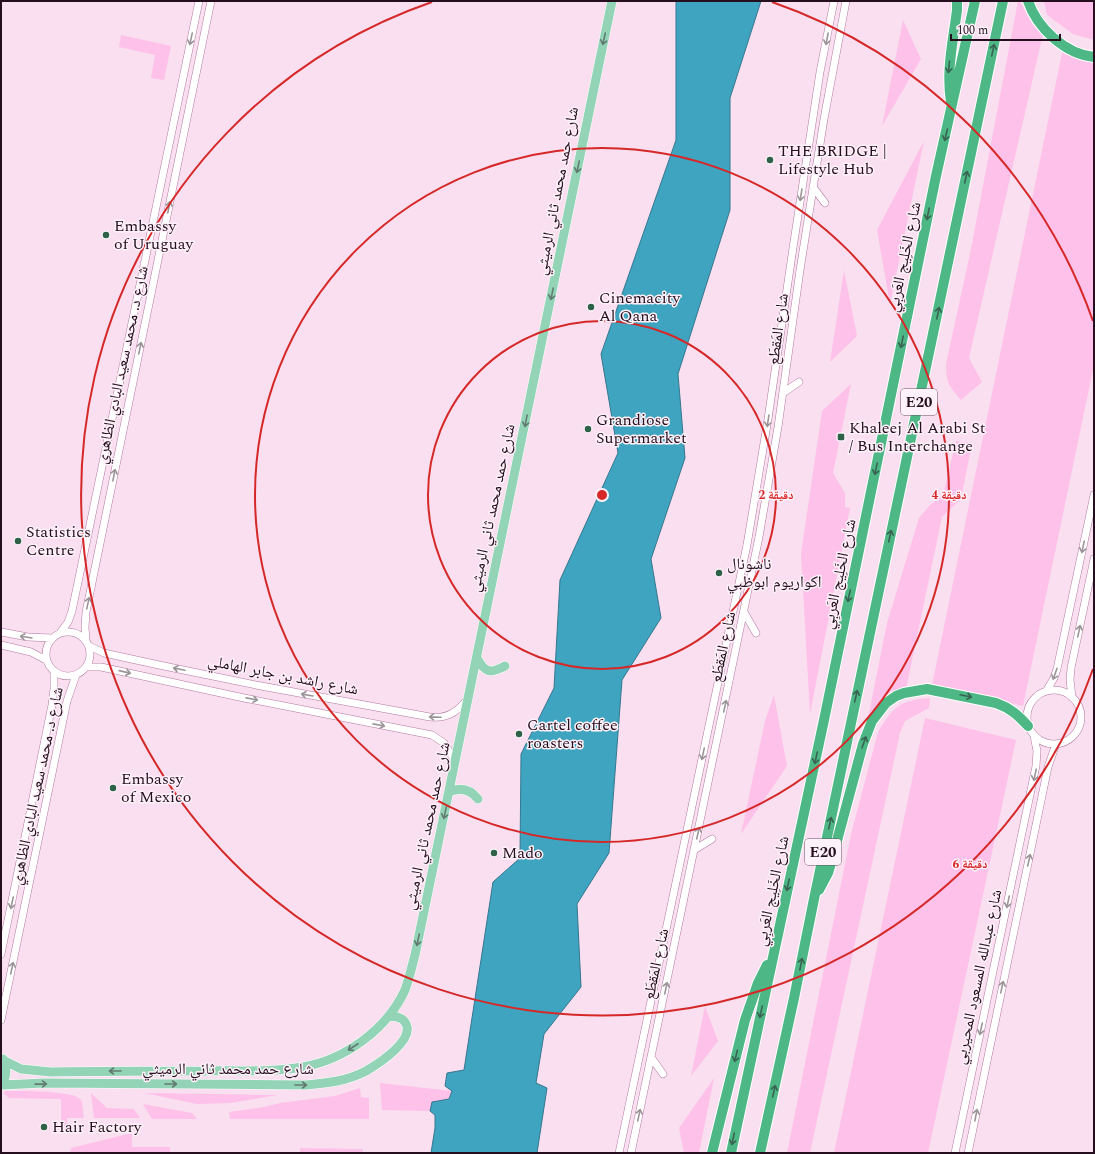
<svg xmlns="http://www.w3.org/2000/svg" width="1095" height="1154" viewBox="0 0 1095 1154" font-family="Spectral,'Noto Naskh Arabic',serif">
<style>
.green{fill:#fec1e9}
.water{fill:#3ea4c0;stroke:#36778f}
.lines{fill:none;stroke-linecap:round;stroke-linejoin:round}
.stream{stroke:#36778f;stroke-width:2}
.minor-casing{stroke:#b3789f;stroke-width:8}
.major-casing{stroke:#fff;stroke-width:10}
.highway-casing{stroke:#fff;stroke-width:12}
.minor{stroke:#fff;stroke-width:7}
.major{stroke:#94d4b6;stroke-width:9}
.highway{stroke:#4db785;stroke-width:10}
.oneway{stroke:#9d939a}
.oneway2{stroke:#627b72}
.oneway3{stroke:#396352}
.ring{fill:none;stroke:#d62828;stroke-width:2}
.poi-dot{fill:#2d6248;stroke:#fef1f9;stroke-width:1.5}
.labels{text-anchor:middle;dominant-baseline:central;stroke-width:3;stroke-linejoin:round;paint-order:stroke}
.shield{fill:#fef1f9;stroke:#665360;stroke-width:1}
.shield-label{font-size:15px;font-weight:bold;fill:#250f1e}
.poi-label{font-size:16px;fill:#250f1e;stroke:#fef1f9;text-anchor:start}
.street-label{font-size:16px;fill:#250f1e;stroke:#fef1f9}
.centre{fill:#d62828;stroke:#fef1f9;stroke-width:2}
.ring-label{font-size:12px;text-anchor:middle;font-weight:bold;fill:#d62828;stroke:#fef1f9;stroke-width:3;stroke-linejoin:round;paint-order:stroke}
</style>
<rect width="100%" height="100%" fill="#f9dfef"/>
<path class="green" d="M1018 1H1020L1033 25 1043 34 969 358 982 382 961 400C949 386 946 383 946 364L971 249Z
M1044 1H1094V40L1073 34 1047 15Z
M903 20 921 59 882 126Z
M121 35 171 46 164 80 151 78 155 55 119 47Z
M1062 53 1094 63V365L1023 706 932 685Z
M924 141 890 304 877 230Z
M844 270 857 336 830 362Z
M851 384 833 473 845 493V507L850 508 810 714 801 554 822 411Z
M956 441 972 443 961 499 942 517 906 689 866 728 887 623 919 518 930 505 943 495Z
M774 695 787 766 741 834 765 721Z
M930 698 929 708 905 721 900 733 810 1153H787L851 834 878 732C893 707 900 700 930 698Z
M925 718 1016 740 928 1153H834Z
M705 1006 718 1041 691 1076Z
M714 1078 699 1153H684L679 1128Z
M380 1083 452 1091 449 1099 432 1102 430 1111 382 1110Z
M360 1088 361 1097 369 1098V1119H230L229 1112 264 1107 280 1103 335 1096Z
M5 1091C17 1091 75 1090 81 1100 83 1104 83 1113 84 1118H67V1132L61 1131V1099L9 1098 4 1094Z
M91 1093 107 1108 134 1109 140 1118H94Z
M144 1093 278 1095 230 1103 197 1104Z
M143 1104 192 1113 197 1119H152Z
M132 1133V1147H170V1153H70L71 1148Z
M300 1148 363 1149V1153H275V1152H300Z"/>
<path class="water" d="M676 1H761L730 98V210L678 374 685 458 651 559 661 618 622 680 609 853 577 904 581 987 544 1034 536 1083 547 1088 537 1153H431L435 1128V1115L430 1111 432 1102 449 1099 452 1091 445 1086 447 1073 464 1070 493 882 520 858 521 754 554 688 560 580 618 453 601 354 676 140Z"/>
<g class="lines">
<path class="stream" d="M90 1153H158"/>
<g class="minor-casing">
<path id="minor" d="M813 187 825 203
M783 393 799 382
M744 612 756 633
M46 654a22 22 0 1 1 44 0a22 22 0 1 1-44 0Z
M1 632 28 637 52 638
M60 633 68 622 72 611 199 1
M86 641 85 627 86 612 211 1
M1 645 31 652 46 660
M89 646 104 653 159 665 261 686 430 717C447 719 457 712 467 700
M86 667H101L244 698 432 735 444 743 455 761
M1027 717a27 27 0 1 1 54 0a27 27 0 1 1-54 0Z
M1047 690 1054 678 1057 669 1094 495
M1072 697 1070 680 1071 668 1094 559
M694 850 712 839
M1 954 52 705 54 689V672
M1 1020 67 701 76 675
M651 1057 663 1074
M619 1153 747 545 768 419 793 248 820 72 834 1
M631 1153 759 537 778 427 800 270 824 119 846 1
M955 1153 1036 766 1037 751 1034 736
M968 1153 1048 767 1056 744"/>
</g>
<g class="major-casing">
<path id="major" d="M477 658C485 673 490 674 505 666
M449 792C460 787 470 789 478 799
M3 1060 21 1069 51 1072C101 1071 150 1071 200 1071 234 1070 269 1073 302 1067 345 1060 387 1029 405 990 409 979 412 966 415 955L612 1
M1 1085C7 1077 7 1068 3 1059
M2 1085 44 1083 306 1085C328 1083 347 1081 366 1071 378 1064 417 1039 405 1022 400 1016 394 1016 388 1017"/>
</g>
<g class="highway-casing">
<path id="highway" d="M1028 1C1037 28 1065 54 1094 57
M951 102C946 70 953 42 957 10V1
M819 890 828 873 831 863 863 744 872 721 886 703 896 696 904 693 927 689 996 703C1010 708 1018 715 1028 726
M712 1153 745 1020 758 983 767 965
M731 1153 824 720 936 176 975 1
M760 1153 794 998 814 899 1003 1"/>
</g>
<use href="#minor" class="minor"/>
<use href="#major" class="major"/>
<use href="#highway" class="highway"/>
</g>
<defs><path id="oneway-shaft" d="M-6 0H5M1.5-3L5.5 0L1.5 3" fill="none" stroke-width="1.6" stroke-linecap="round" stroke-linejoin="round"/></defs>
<g class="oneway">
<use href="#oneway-shaft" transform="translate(191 39) rotate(102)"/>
<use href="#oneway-shaft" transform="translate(827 39) rotate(101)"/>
<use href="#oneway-shaft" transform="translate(801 195) rotate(99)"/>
<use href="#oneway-shaft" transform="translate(169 207) rotate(-78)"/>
<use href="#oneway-shaft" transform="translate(140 348) rotate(-78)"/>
<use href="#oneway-shaft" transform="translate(768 421) rotate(99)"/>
<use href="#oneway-shaft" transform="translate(114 475) rotate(-79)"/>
<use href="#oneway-shaft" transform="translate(1083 547) rotate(102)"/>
<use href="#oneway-shaft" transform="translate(88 603) rotate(-78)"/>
<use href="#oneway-shaft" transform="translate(1079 631) rotate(-78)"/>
<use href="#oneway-shaft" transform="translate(26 637) rotate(-171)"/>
<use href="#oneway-shaft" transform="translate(179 669) rotate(-168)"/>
<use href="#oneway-shaft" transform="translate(125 672) rotate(13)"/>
<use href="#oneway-shaft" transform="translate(1055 674) rotate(110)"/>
<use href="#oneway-shaft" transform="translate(307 695) rotate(-170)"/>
<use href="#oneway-shaft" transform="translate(252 699) rotate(11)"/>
<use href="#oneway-shaft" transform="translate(725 706) rotate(-78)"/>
<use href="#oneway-shaft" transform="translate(435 717) rotate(-178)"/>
<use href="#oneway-shaft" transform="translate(379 725) rotate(11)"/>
<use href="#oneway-shaft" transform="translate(703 754) rotate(102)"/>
<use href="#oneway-shaft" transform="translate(1035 775) rotate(102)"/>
<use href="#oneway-shaft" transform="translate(698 833) rotate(-78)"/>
<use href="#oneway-shaft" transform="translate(1029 860) rotate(-78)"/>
<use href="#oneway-shaft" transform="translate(1008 902) rotate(102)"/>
<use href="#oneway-shaft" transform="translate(12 903) rotate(102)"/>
<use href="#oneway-shaft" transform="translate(12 968) rotate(-78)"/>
<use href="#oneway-shaft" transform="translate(1002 987) rotate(-78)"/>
<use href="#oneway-shaft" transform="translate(666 988) rotate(-78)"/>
<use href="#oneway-shaft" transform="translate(981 1029) rotate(102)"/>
<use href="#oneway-shaft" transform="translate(639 1115) rotate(-78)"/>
<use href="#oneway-shaft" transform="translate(976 1115) rotate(-79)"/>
</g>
<g class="oneway2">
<use href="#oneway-shaft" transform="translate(604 39) rotate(102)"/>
<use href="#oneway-shaft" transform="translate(578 167) rotate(102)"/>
<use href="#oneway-shaft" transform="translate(552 294) rotate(102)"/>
<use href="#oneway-shaft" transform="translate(526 421) rotate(101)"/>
<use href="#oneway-shaft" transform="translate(445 813) rotate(102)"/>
<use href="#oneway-shaft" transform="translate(418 940) rotate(102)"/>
<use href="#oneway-shaft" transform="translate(353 1047) rotate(147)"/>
<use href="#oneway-shaft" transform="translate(115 1071) rotate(180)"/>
<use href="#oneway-shaft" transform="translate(41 1084) rotate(-1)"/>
<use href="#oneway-shaft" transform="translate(171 1084)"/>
<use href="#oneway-shaft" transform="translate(301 1085)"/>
</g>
<g class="oneway3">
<use href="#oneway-shaft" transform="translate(993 50) rotate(-78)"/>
<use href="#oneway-shaft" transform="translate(949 67) rotate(96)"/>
<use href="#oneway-shaft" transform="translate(946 135) rotate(103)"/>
<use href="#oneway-shaft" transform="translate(966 177) rotate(-78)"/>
<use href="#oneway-shaft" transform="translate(928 214) rotate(102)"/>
<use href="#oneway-shaft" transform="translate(938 313) rotate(-78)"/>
<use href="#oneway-shaft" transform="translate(902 342) rotate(102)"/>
<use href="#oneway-shaft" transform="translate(876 469) rotate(102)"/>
<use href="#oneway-shaft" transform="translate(890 536) rotate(-78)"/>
<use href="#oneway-shaft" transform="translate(849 596) rotate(102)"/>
<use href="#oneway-shaft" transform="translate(856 696) rotate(-78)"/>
<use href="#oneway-shaft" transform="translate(966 696) rotate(12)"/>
<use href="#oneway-shaft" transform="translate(864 742) rotate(-71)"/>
<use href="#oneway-shaft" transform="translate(816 758) rotate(102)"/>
<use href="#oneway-shaft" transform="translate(830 823) rotate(-78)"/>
<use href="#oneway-shaft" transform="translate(788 885) rotate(102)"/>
<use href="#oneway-shaft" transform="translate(801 964) rotate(-79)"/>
<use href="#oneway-shaft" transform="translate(761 1012) rotate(102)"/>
<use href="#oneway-shaft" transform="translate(736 1056) rotate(104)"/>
<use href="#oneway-shaft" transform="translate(774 1091) rotate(-77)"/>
<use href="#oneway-shaft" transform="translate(733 1139) rotate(102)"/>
</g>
<g class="ring">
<circle cx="602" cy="495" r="174"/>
<circle cx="602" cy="495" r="347"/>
<path d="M1093 669A521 521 0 1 1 432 2M772 2A521 521 0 0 1 1093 321"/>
</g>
<g class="poi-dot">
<circle cx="770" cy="160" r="4"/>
<circle cx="106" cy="235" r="4"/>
<circle cx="591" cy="307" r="4"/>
<circle cx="588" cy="429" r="4"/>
<rect x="837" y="433" width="8" height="8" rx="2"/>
<circle cx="18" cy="541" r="4"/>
<circle cx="719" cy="573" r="4"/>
<circle cx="519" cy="734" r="4"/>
<circle cx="113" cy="788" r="4"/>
<circle cx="494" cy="853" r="4"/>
<circle cx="44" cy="1127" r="4"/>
</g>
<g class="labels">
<g class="shield">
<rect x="901" y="389" width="36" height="26" rx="3"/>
<rect x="805" y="839" width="36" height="26" rx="3"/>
</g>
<g class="shield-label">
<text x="919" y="402">E20</text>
<text x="823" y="852">E20</text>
</g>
<g class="poi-label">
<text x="778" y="151">THE BRIDGE |<tspan x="778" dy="18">Lifestyle Hub</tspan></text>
<text x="114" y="226">Embassy<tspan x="114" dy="18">of Uruguay</tspan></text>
<text x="599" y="298">Cinemacity<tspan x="599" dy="18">Al Qana</tspan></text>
<text x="596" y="420">Grandiose<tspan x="596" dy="18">Supermarket</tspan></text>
<text x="849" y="428">Khaleej Al Arabi St<tspan x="849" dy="18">/ Bus Interchange</tspan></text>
<text x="26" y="532">Statistics<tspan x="26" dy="18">Centre</tspan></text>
<text x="727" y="564">ناشونال<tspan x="727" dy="18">اكواريوم ابوظبي</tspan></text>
<text x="527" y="725">Cartel coffee<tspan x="527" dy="18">roasters</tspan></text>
<text x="121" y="779">Embassy<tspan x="121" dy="18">of Mexico</tspan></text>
<text x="502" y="853">Mado</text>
<text x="52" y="1127">Hair Factory</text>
</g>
<g class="street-label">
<text transform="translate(557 191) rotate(-79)">شارع حمد محمد ثاني الرميثي</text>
<text transform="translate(904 257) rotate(-78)">شارع الخَلِيج العَربِي</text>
<text transform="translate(778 329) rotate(-82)">شارع المَقطَع</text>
<text transform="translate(122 365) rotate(-78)">شارع د. محمد سعيد البادي الظاهري</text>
<text transform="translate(492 508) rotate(-78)">شارع حمد محمد ثاني الرميثي</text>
<text transform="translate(839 574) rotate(-78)">شارع الخَلِيج العَربِي</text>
<text transform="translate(723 647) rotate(-78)">شارع المَقطَع</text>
<text transform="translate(283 675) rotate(11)">شارع راشد بن جابر الهاملي</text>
<text transform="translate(37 786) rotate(-78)">شارع د. محمد سعيد البادي الظاهري</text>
<text transform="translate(427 826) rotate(-78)">شارع حمد محمد ثاني الرميثي</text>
<text transform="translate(772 891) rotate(-78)">شارع الخَلِيج العَربِي</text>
<text transform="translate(656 964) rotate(-78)">شارع المَقطَع</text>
<text transform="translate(978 977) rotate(-78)">شارع عبدالله المسعود المحيربي</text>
<text x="228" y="1069">شارع حمد محمد ثاني الرميثي</text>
</g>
</g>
<circle cx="602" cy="495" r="6" class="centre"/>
<g class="ring-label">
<text x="776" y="499">2 دقيقة</text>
<text x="949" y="499">4 دقيقة</text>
<text x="970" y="868">6 دقيقة</text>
</g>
<rect width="1095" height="1154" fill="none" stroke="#250f1e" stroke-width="4"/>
<path d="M951 34v6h109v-6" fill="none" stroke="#250f1e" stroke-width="2"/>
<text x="957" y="34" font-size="12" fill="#250f1e" stroke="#fef1f9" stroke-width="3" paint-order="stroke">100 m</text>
</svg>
